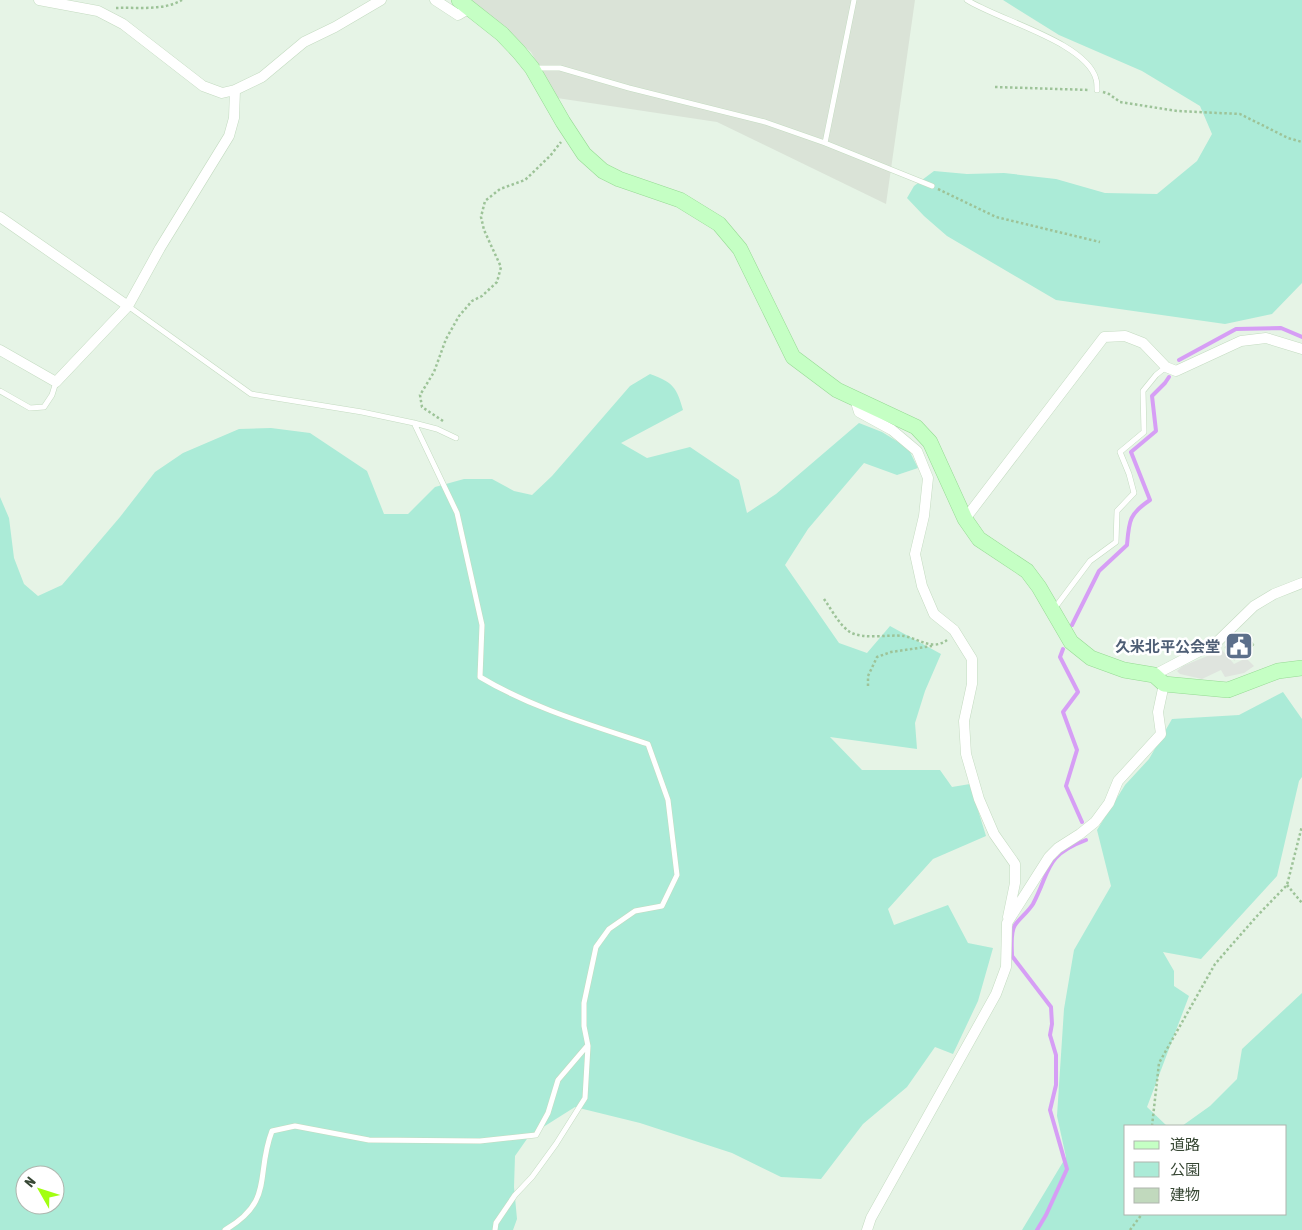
<svg xmlns="http://www.w3.org/2000/svg" width="1302" height="1230" viewBox="0 0 1302 1230" font-family="'Asap Condensed','Noto Sans JP',sans-serif">
<style>
.industrial{fill:#dae3d7}
.green{fill:#abebd7;fill-rule:evenodd}
.parking{fill:#dfe4de}
.lines{fill:none;stroke-linecap:round;stroke-linejoin:round}
.stream{stroke:#d69ef5;stroke-width:4}
.building{fill:#c1d9bd;stroke:#b2d2ad}
.lane-casing{stroke:#c4dbc1;stroke-width:6}
.street-casing{stroke:#c4dbc1;stroke-width:11}
.secondary-casing{stroke:#96da94;stroke-width:16}
.path{stroke:#9dc398;stroke-width:2.5;stroke-dasharray:2.5 2.5;stroke-linecap:butt}
.lane{stroke:#fff;stroke-width:5}
.street{stroke:#fff;stroke-width:10}
.secondary{stroke:#c5ffc4;stroke-width:15}
.labels{text-anchor:middle;dominant-baseline:central;stroke-width:5;stroke-linejoin:round;paint-order:stroke}
.service-label{font-size:15px;font-weight:bold;fill:#4e5e75;stroke:#fff;text-anchor:end}
</style>
<rect width="100%" height="100%" fill="#e6f4e6"/>
<path class="industrial" d="M468 0H915L886 204 717 122 557 98 531 52Z"/>
<path class="green" d="M1003 0H1302V283L1272 314 1225 324 1056 300 947 236 924 216 907 198 914 186 934 171 967 174 1004 173 1056 179 1105 193 1157 194 1197 161 1212 134 1200 106 1142 71 1059 35Z
M650 374C673 382 677 388 683 410L621 443 647 458 690 447 739 480 747 513 776 494 859 423 882 432 908 448 918 468 897 475 864 463 808 529 785 565 839 643 867 653 890 626 941 654 925 691 915 723 917 749 830 737 862 770H940L952 787 970 784 986 836 933 859 888 909 894 925 948 905 968 943 993 948 978 1001 953 1054 935 1047 907 1087 863 1124 821 1179 781 1177 732 1153 640 1123 575 1107 529 1136 515 1156 514 1187 517 1219 513 1230H0V497L9 518 14 558 24 584 38 596 62 585 120 517 155 472 183 453 239 429 271 428 310 433 367 471 384 514H408L435 487 464 479H492L514 491 532 495 552 476 630 386ZM25 1175H55V1205H25Z
M1283 692 1302 719V777L1299 781 1277 876 1201 959 1163 952 1174 971V986L1189 996 1147 1107 1167 1126H1126V1214H1286V1126H1182L1210 1106 1237 1079 1242 1049 1302 993V1230H1022L1066 1157 1057 1116 1064 1009 1074 950 1111 886 1097 830 1125 785 1149 759 1172 719 1239 715Z"/>
<path class="parking" d="M1222 650 1234 664 1246 658 1254 666 1244 673 1225 677 1221 670 1202 679 1180 674 1177 671 1183 666Z"/>
<g class="lines">
<path class="stream" d="M1179 360 1236 329 1281 328 1302 337
M1072 625 1099 571 1127 545C1129 521 1129 514 1150 500L1131 452 1156 431 1152 396 1165 383 1169 377
M1063 649 1060 657 1078 692 1063 712 1077 750 1066 786 1082 822
M1037 1230 1046 1215 1067 1169 1050 1110 1056 1085V1055L1050 1035 1052 1024 1051 1007 1012 956C1012 947 1010 933 1015 925 1020 918 1028 912 1033 904 1051 870 1044 856 1086 840"/>
</g>
<path class="building" d="M1246 633 1254 645 1234 660 1225 647Z"/>
<g class="lines">
<g class="lane-casing">
<path id="lane" d="M967 0C998 20 1086 42 1096 79 1097 82 1097 87 1097 90
M534 68H560L629 88 765 122 825 143 854 0
M825 143 932 186
M128 306 251 394 362 412 414 423 437 429 456 438
M0 391 30 408 44 407 52 395 56 382
M414 423 457 513 482 625 480 677C532 708 591 725 648 744L668 800 677 875 662 906 635 911 609 929 596 947 584 1003V1026L588 1046 585 1098 556 1144 532 1177 515 1195 496 1223 495 1230
M1054 609 1090 561 1116 542 1117 511 1134 493 1129 474 1120 452 1144 432 1143 391 1156 375 1166 367
M225 1230C275 1201 255 1175 272 1131L295 1126 369 1140 480 1141 536 1135 548 1113 558 1080 587 1046"/>
</g>
<g class="street-casing">
<path id="street" d="M39 0 98 11 123 24 203 86 222 93 235 90 262 77 304 42 335 27 381 0
M435 0 458 15 470 8
M0 217 128 306
M0 350 56 382 128 306 160 248 229 136 234 118 235 90
M855 399 859 412 892 430 917 451 928 478 924 516 915 554 922 586 934 614 954 630 972 659V684L964 721 966 754 979 799 994 834 1015 864V883L1008 917
M965 519 1104 337 1125 336 1143 343 1166 367 1176 371 1241 341 1266 338 1302 349
M1154 675 1217 642 1254 606 1274 594 1302 583
M867 1230 871 1218 996 994 1006 967 1007 923 1049 857 1058 848 1080 834 1095 822 1109 803 1118 781 1161 734 1158 712 1164 684"/>
</g>
<g class="secondary-casing">
<path id="secondary" d="M459 0 502 34 519 52 532 68 563 122 584 154 603 171 619 179 680 200 719 224 740 249 793 357 837 390 916 427 930 442 965 519 979 539 1027 571 1039 587 1071 642 1091 658 1124 670 1154 675 1164 684 1228 690 1278 671 1302 668"/>
</g>
<path class="path" d="M116 8C138 7 163 11 182 0
M995 87 1090 90
M1103 92 1109 94 1120 102 1177 111 1240 114 1288 138 1302 142
M938 189 996 217 1100 242
M443 421 422 407 420 395 434 372 446 339 459 316 472 301 482 296 497 282 501 267 484 230 481 217 485 201 500 189 525 180 550 156 561 142
M824 599C832 610 839 625 850 632 863 640 890 634 904 636 920 639 932 651 947 640
M868 686V676L877 657 891 652 932 646
M1287 885 1302 903
M1152 1126 1159 1063 1215 964 1257 916 1287 885 1302 826
M1130 1230 1142 1214"/>
<use href="#lane" class="lane"/>
<use href="#street" class="street"/>
<use href="#secondary" class="secondary"/>
</g>
<defs>
<g id="civic-square" transform="scale(1.4375)"><rect x="-9" y="-9" width="18" height="18" rx="4" fill="#5c6f8a" stroke="#fff"/><path d="M-.6-6.5H3V-4.5H.6V-3L4-1V1h2V6H-6V1h2V-1L-.6-3ZM-1.2 2.5V6h2.4V2.5Z" fill="#fff"/></g>
</defs>
<g fill-rule="evenodd">
<use href="#civic-square" x="1239" y="646"/>
</g>
<g class="labels">
<g class="service-label">
<text x="1220" y="646">久米北平公会堂</text>
</g>
</g>
<rect x="1124" y="1125" width="162" height="90" fill="#ffffff" stroke="#afb5ae"/>
<rect x="1134" y="1141" width="25" height="8" fill="#c5ffc4" stroke="#afb5ae"/>
<text x="1170" y="1150" font-size="15" fill="#374734">道路</text>
<rect x="1134" y="1162" width="25" height="15" fill="#abebd7" stroke="#afb5ae"/>
<text x="1170" y="1175" font-size="15" fill="#374734">公園</text>
<rect x="1134" y="1188" width="25" height="15" fill="#c1d9bd" stroke="#afb5ae"/>
<text x="1170" y="1200" font-size="15" fill="#374734">建物</text>
<g transform="translate(40 1190) rotate(309)"><circle r="24" fill="#ffffff" stroke="#afb5ae"/>
<path d="M0-4L9 19L0 12L-9 19Z" fill="#a2ff11"/>
<text y="-8" font-size="14" font-weight="bold" text-anchor="middle" fill="#374734">N</text>
</g>
</svg>
